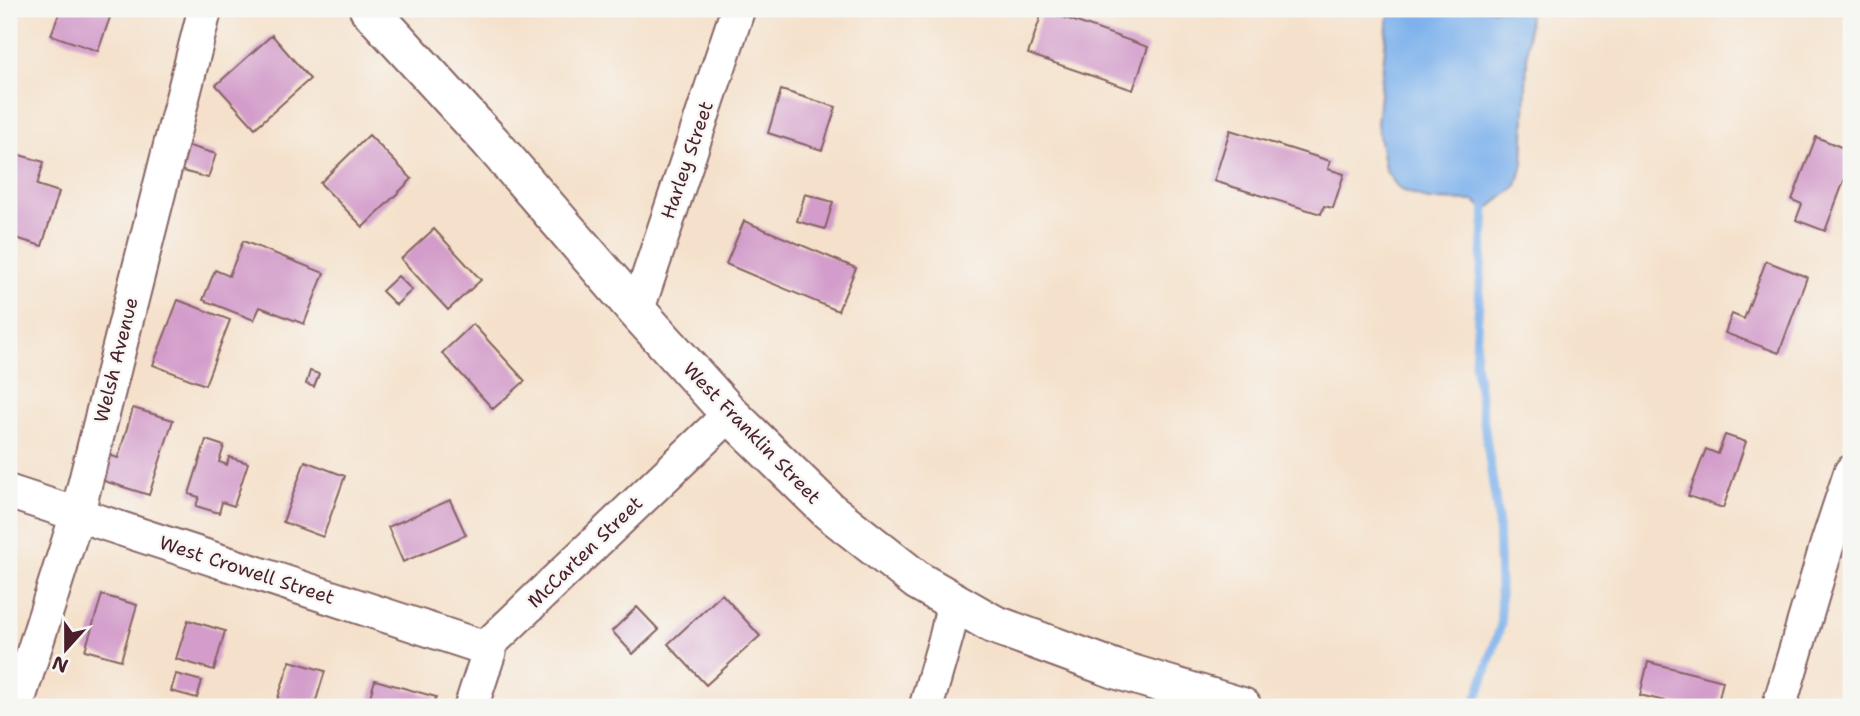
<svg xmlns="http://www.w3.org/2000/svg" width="1860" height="716" viewBox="0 0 1860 716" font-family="'Shantell Sans',sans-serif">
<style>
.water{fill:#7fb2ec;stroke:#64688c;stroke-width:2}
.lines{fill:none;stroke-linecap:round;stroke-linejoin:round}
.stream{stroke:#7fb2ec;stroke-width:9}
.building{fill:#d39cca}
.street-casing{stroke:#866363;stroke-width:37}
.secondary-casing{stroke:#866363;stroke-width:42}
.street{stroke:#fff;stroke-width:33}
.secondary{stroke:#fff;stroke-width:38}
.labels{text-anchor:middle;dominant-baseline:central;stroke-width:5;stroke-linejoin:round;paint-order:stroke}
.street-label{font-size:19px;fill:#4a1f2b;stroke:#f6f6f2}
</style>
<rect width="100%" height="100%" fill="#f6f6f2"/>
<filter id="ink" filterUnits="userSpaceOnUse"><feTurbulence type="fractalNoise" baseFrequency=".0143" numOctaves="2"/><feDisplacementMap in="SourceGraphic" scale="14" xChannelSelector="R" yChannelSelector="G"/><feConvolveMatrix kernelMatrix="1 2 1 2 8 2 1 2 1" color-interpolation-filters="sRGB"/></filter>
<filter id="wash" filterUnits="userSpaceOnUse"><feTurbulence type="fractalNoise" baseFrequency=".00686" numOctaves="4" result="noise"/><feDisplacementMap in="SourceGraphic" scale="28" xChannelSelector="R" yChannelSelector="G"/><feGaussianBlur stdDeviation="1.57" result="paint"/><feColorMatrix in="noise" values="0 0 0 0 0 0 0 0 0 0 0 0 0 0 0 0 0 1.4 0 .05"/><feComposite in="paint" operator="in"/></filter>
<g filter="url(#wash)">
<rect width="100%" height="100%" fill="#f5e1cb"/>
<path class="water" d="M1389 9H1529L1523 164 1517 186 1485 211 1475 201 1428 200 1399 189 1385 169 1377 124Z"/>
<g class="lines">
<path class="stream" d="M1474 707 1501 625 1498 518 1475 362 1485 211 1484 201"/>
</g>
<g id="blocks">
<path class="building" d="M61 9H113L98 51 51 35Z
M1043 10 1148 47 1133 90 1028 54Z
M272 35 310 79 255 128 216 85Z
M781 90 836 107 822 150 768 133Z
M1230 130 1330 161 1328 169 1344 174 1333 208 1324 206 1321 214 1214 181Z
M369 135 412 179 363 227 320 183Z
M1816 137 1851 151V162L1825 231 1796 220 1802 204 1792 200Z
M179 143 216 154 208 178 172 168Z
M16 154 44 162 37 185 59 192 42 246 9 236V179Z
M805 194 833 202 825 229 797 221Z
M744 221 856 268 838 311 726 264Z
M434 229 481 280 448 310 401 259Z
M243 241 324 273 304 324 260 307 254 320 203 300 215 270 229 276Z
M1766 261 1807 277 1779 353 1725 333 1732 314 1744 319Z
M398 276 412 290 396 305 382 291Z
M178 300 230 320 205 385 153 365Z
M473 324 525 381 493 409 442 353Z
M310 371 319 374 314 387 306 384Z
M133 408 173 420 149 495 101 480 109 455 118 458Z
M1725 435 1746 442 1723 508 1688 496 1706 449 1718 454Z
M206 440 224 446 219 462 227 465 229 457 248 463 234 506 222 502 219 513 196 506 199 497 189 494Z
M305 461 345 476 323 537 283 522Z
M450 500 466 535 403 562 388 527Z
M722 594 760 636 706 685 668 644Z
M102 595 137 605 121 660 85 650Z
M637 607 659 630 633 654 612 631Z
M188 620 225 631 214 670 176 659Z
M290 661 325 671 314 707H275Z
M1648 662 1723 681 1717 707H1689L1640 695Z
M176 674 202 681 197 698 171 691Z
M375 680 436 697 433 707H367Z"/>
</g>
</g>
<g filter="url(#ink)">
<use href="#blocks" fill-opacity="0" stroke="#866363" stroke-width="2"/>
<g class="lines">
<g class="street-casing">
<path id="street" d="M637 311 738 9
M9 492 485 648
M16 707 77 515 205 9
M471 707 489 652 485 648 730 414
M926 707 947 634 954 602
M1779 707 1827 545 1851 472"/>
</g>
<g class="secondary-casing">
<path id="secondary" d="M369 9 490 141 637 311 730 414 829 511 918 581 993 624 1115 669 1242 707"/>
</g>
<use href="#street" class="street"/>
<use href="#secondary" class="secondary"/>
</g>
</g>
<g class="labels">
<g class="street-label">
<text transform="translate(687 160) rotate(-71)">Harley Street</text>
<text transform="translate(116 360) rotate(-76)">Welsh Avenue</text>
<text transform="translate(752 433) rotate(46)">West Franklin Street</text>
<text transform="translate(585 552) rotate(-44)">McCarten Street</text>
<text transform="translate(247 570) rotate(18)">West Crowell Street</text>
</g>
</g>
<rect width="1860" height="716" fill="none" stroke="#f6f6f2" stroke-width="35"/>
<g transform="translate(66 649) rotate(201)" stroke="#f6f6f2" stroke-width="5" paint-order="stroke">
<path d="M0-5L12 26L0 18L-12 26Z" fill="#4a1f2b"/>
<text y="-10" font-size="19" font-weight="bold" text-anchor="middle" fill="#4a1f2b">N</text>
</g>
</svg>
